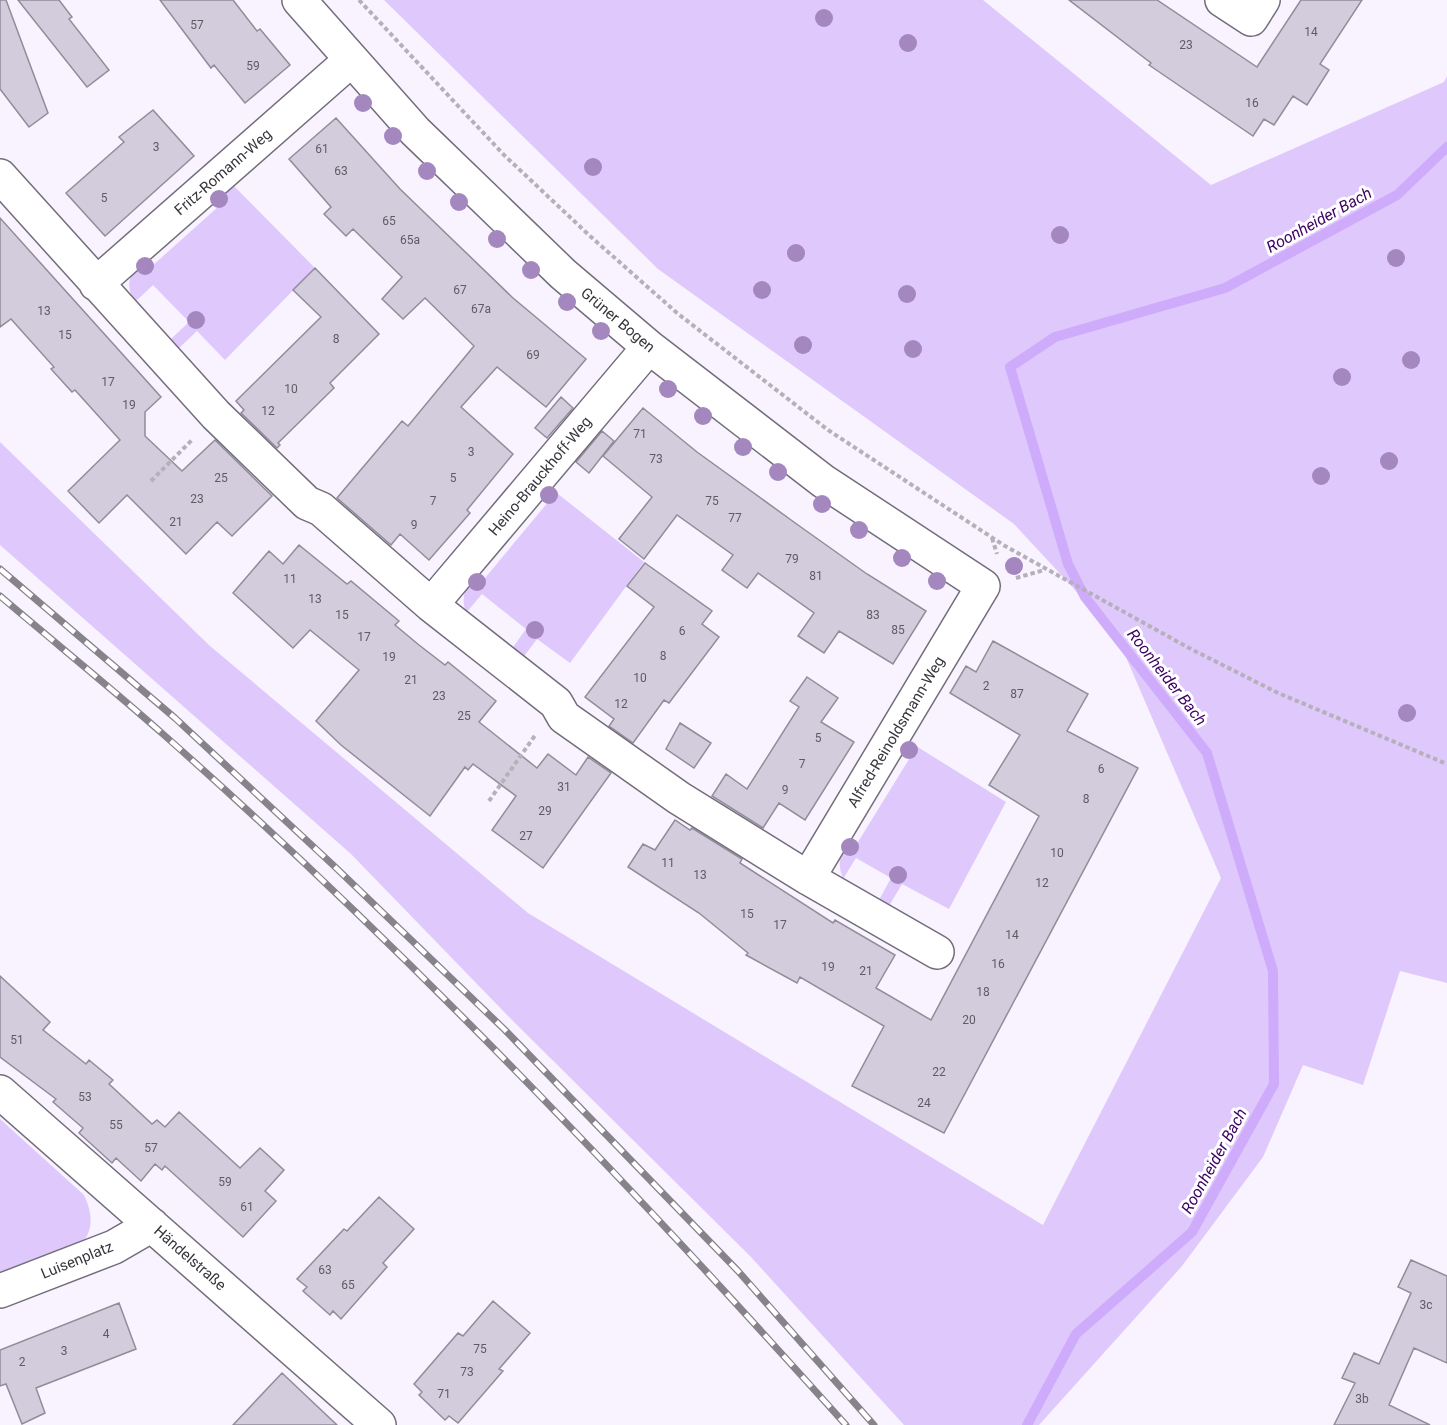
<svg xmlns="http://www.w3.org/2000/svg" width="1447" height="1425" viewBox="0 0 1447 1425" font-family="Roboto,sans-serif">
<style>
.green{fill:#dfc9fc}
.lines{fill:none;stroke-linecap:round;stroke-linejoin:round}
.stream{stroke:#cfabfb;stroke-width:10}
.building{fill:#d3ccdc;stroke:#918b9a;stroke-width:1.5}
.minor-casing{stroke:#736d7b;stroke-width:36}
.path{stroke:#b5b0ba;stroke-width:4;stroke-dasharray:4.5 3;stroke-linecap:butt}
.minor{stroke:#fff;stroke-width:33}
.rail-casing{stroke:#86838b;stroke-width:7}
.rail{stroke:#fff;stroke-width:4.5;stroke-dasharray:14;stroke-linecap:butt}
.tree{fill:#a387be}
.labels{text-anchor:middle;dominant-baseline:central;stroke-width:6;stroke-linejoin:round;paint-order:stroke}
.number-label{font-size:12px;fill:#5f5b64}
.street-label{font-size:15px;fill:#38353c;stroke:#fff}
.water-label{font-size:16px;font-style:italic;fill:#3c0162;stroke:#fff}
</style>
<rect width="100%" height="100%" fill="#f8f3fe"/>
<path class="green" d="M384 0H983L1211 185 1444 82 1447 76V983L1400 971 1363 1085 1303 1065 1263 1157 1182 1266 1039 1425H904L750 1256 512 1020 351 854 0 545V442L210 646 528 913 1043 1225 1221 878 1116 634 1014 524 658 269Z
M229 181 315 268 225 360 197 331 179 348 171 339 189 322 153 285 135 302C123 283 131 272 145 258L152 266 218 207 211 198Z
M548 486 644 562 570 663 537 639 522 659 511 650 526 629 482 594 466 613C460 595 466 587 476 572L485 578 549 501 542 495Z
M908 741 1006 802 949 909 902 884 889 906 879 900 891 878 856 858 843 879C837 861 839 854 849 837L858 842 911 756 902 750Z
M0 1119 84 1195C93 1214 94 1229 80 1247L0 1278Z"/>
<g class="lines">
<path class="stream" d="M1027 1425 1076 1334 1192 1232 1274 1084 1273 971 1207 753 1085 597 1068 564 1010 367 1055 337 1225 288 1397 195 1447 147"/>
</g>
<path class="building" d="M0 0H6L48 113 29 127 0 89Z
M18 0H59L72 17 69 19 109 70 87 87Z
M160 0H233L257 31 260 29 290 65 245 103 214 65 211 68Z
M1069 0H1157L1257 67 1301 0H1362L1320 64 1329 70 1307 105 1293 96 1274 125 1264 119 1253 136 1149 65 1151 63Z
M153 110 194 156 105 236 66 193 124 142 119 137Z
M336 118 400 189 513 298 586 359 546 407 497 367 461 407 513 454 467 510 470 513 429 560 400 534 391 545 337 498 402 421 408 426 474 346 425 298 403 319 382 299 402 277 353 229 346 236 324 214 331 207 289 159Z
M0 218 161 397 145 412V436L182 471 215 440 272 496 232 536 217 522 186 554 127 495 99 523 68 491 120 440 75 390 72 392 51 369 54 367 11 319 0 327Z
M315 268 379 334 330 383 334 388 278 443 280 445 277 448 241 413 244 410 236 401 321 317 293 290Z
M561 397 573 408 547 438 535 428Z
M643 408 697 452 798 525 867 574 926 611 893 664 839 631 824 653 798 636 814 613 758 573 747 588 722 570 733 555 677 515 644 559 619 539 652 497 603 456Z
M602 431 614 441 589 473 576 462Z
M299 545 347 584 351 581 399 621 395 625 419 645 445 665 448 662 496 701 479 722 537 768 548 754 576 775 588 757 611 773 543 868 492 830 516 796 473 764 468 770 465 767 430 816 341 745 316 721 359 670 310 630 293 648 233 593 269 551 283 564Z
M645 563 712 611 702 624 719 637 669 703 664 700 633 743 609 726 614 719 585 697 654 607 627 586Z
M993 641 1088 694 1067 731 1138 768 944 1133 852 1086 884 1026 800 977 797 983 746 955 748 953 699 913 628 867 643 844 655 850 675 820 690 830 692 828 742 859 740 863 833 923 835 920 895 955 876 988 931 1020 1039 816 989 785 1020 735 950 693 966 666 976 672Z
M807 677 838 698 821 722 854 742 805 820 779 803 763 828 712 796 726 774 747 789 799 707 790 701Z
M680 723 711 743 694 768 666 749Z
M0 976 50 1022 43 1030 86 1064 89 1060 113 1080 109 1084 152 1124 157 1120 165 1127 179 1112 240 1168 260 1148 284 1170 265 1191 276 1201 243 1237 165 1166 162 1170 155 1164 141 1181 116 1158 112 1163 79 1133 83 1128 53 1102 56 1099 0 1057Z
M379 1197 414 1229 383 1263 387 1267 341 1319 333 1311 330 1315 303 1291 307 1287 297 1279 344 1229 347 1231Z
M1411 1260 1447 1276V1363L1414 1348 1389 1405 1430 1425H1334L1355 1383 1342 1378 1354 1353 1379 1364 1411 1293 1398 1287Z
M493 1301 530 1333 499 1369 503 1371 458 1423 449 1416 445 1420 419 1395 422 1392 414 1384 458 1333 463 1336Z
M119 1303 136 1349 36 1388 45 1413 22 1424 6 1384 0 1386V1350Z
M282 1373 337 1425H233Z"/>
<g class="lines">
<g class="minor-casing">
<path id="minor" d="M299 0 415 131 563 274 649 347 823 481 983 586 808 878
M1222 0 1251 19 1263 0
M0 176 216 415 307 503 321 509 431 605 556 703 564 717 679 798 808 878 937 952
M96 284 351 60
M431 605 649 347
M0 1092 379 1425
M0 1291 114 1247 152 1225"/>
</g>
<path class="path" d="M359 0 504 155 590 236 677 313 828 430 1005 546 1189 648 1278 693 1447 764
M151 481 193 439
M992 538 997 554
M1016 578 1044 570
M489 801 536 734"/>
<use href="#minor" class="minor"/>
<g class="rail-casing">
<path id="rail" d="M0 569 175 718 332 864 505 1030 738 1271 874 1425
M0 596C54 642 110 687 164 735 406 949 630 1184 846 1425"/>
</g>
<use href="#rail" class="rail"/>
</g>
<g class="tree">
<circle cx="824" cy="18" r="9"/>
<circle cx="908" cy="43" r="9"/>
<circle cx="363" cy="103" r="9"/>
<circle cx="393" cy="136" r="9"/>
<circle cx="593" cy="167" r="9"/>
<circle cx="427" cy="171" r="9"/>
<circle cx="219" cy="199" r="9"/>
<circle cx="459" cy="202" r="9"/>
<circle cx="1060" cy="235" r="9"/>
<circle cx="497" cy="239" r="9"/>
<circle cx="796" cy="253" r="9"/>
<circle cx="1396" cy="258" r="9"/>
<circle cx="145" cy="266" r="9"/>
<circle cx="531" cy="270" r="9"/>
<circle cx="762" cy="290" r="9"/>
<circle cx="907" cy="294" r="9"/>
<circle cx="567" cy="302" r="9"/>
<circle cx="196" cy="320" r="9"/>
<circle cx="601" cy="331" r="9"/>
<circle cx="803" cy="345" r="9"/>
<circle cx="913" cy="349" r="9"/>
<circle cx="1411" cy="360" r="9"/>
<circle cx="1342" cy="377" r="9"/>
<circle cx="668" cy="389" r="9"/>
<circle cx="703" cy="416" r="9"/>
<circle cx="743" cy="447" r="9"/>
<circle cx="1389" cy="461" r="9"/>
<circle cx="778" cy="472" r="9"/>
<circle cx="1321" cy="476" r="9"/>
<circle cx="549" cy="495" r="9"/>
<circle cx="822" cy="504" r="9"/>
<circle cx="859" cy="530" r="9"/>
<circle cx="902" cy="558" r="9"/>
<circle cx="1014" cy="566" r="9"/>
<circle cx="937" cy="581" r="9"/>
<circle cx="477" cy="582" r="9"/>
<circle cx="535" cy="630" r="9"/>
<circle cx="1407" cy="713" r="9"/>
<circle cx="909" cy="750" r="9"/>
<circle cx="850" cy="847" r="9"/>
<circle cx="898" cy="875" r="9"/>
</g>
<g class="labels">
<g class="number-label">
<text x="197" y="25">57</text>
<text x="1311" y="32">14</text>
<text x="1186" y="45">23</text>
<text x="253" y="66">59</text>
<text x="1252" y="103">16</text>
<text x="156" y="147">3</text>
<text x="322" y="149">61</text>
<text x="341" y="171">63</text>
<text x="104" y="198">5</text>
<text x="389" y="221">65</text>
<text x="410" y="240">65a</text>
<text x="460" y="290">67</text>
<text x="481" y="309">67a</text>
<text x="44" y="311">13</text>
<text x="65" y="335">15</text>
<text x="336" y="339">8</text>
<text x="533" y="355">69</text>
<text x="108" y="382">17</text>
<text x="291" y="389">10</text>
<text x="129" y="405">19</text>
<text x="268" y="411">12</text>
<text x="640" y="434">71</text>
<text x="471" y="452">3</text>
<text x="656" y="459">73</text>
<text x="221" y="478">25</text>
<text x="453" y="478">5</text>
<text x="197" y="499">23</text>
<text x="433" y="501">7</text>
<text x="712" y="501">75</text>
<text x="735" y="518">77</text>
<text x="176" y="522">21</text>
<text x="414" y="525">9</text>
<text x="792" y="559">79</text>
<text x="816" y="576">81</text>
<text x="290" y="579">11</text>
<text x="315" y="599">13</text>
<text x="342" y="615">15</text>
<text x="873" y="615">83</text>
<text x="898" y="630">85</text>
<text x="682" y="631">6</text>
<text x="364" y="637">17</text>
<text x="663" y="656">8</text>
<text x="389" y="657">19</text>
<text x="640" y="678">10</text>
<text x="411" y="680">21</text>
<text x="986" y="686">2</text>
<text x="1017" y="694">87</text>
<text x="439" y="696">23</text>
<text x="621" y="704">12</text>
<text x="464" y="716">25</text>
<text x="818" y="738">5</text>
<text x="802" y="764">7</text>
<text x="1101" y="769">6</text>
<text x="564" y="787">31</text>
<text x="785" y="790">9</text>
<text x="1086" y="799">8</text>
<text x="545" y="811">29</text>
<text x="526" y="836">27</text>
<text x="1057" y="853">10</text>
<text x="668" y="863">11</text>
<text x="700" y="875">13</text>
<text x="1042" y="883">12</text>
<text x="747" y="914">15</text>
<text x="780" y="925">17</text>
<text x="1012" y="935">14</text>
<text x="998" y="964">16</text>
<text x="828" y="967">19</text>
<text x="866" y="971">21</text>
<text x="983" y="992">18</text>
<text x="969" y="1020">20</text>
<text x="17" y="1040">51</text>
<text x="939" y="1072">22</text>
<text x="85" y="1097">53</text>
<text x="924" y="1103">24</text>
<text x="116" y="1125">55</text>
<text x="151" y="1148">57</text>
<text x="225" y="1182">59</text>
<text x="247" y="1207">61</text>
<text x="325" y="1270">63</text>
<text x="348" y="1285">65</text>
<text x="1426" y="1305">3c</text>
<text x="106" y="1334">4</text>
<text x="480" y="1349">75</text>
<text x="64" y="1351">3</text>
<text x="22" y="1362">2</text>
<text x="467" y="1372">73</text>
<text x="444" y="1394">71</text>
<text x="1362" y="1399">3b</text>
</g>
<g class="street-label">
<text transform="translate(223 172) rotate(-41)">Fritz-Romann-Weg</text>
<text transform="translate(618 320) rotate(40)">Grüner Bogen</text>
<text transform="translate(540 476) rotate(-50)">Heino-Brauckhoff-Weg</text>
<text transform="translate(896 732) rotate(-59)">Alfred-Reinoldsmann-Weg</text>
<text transform="translate(190 1258) rotate(41)">Händelstraße</text>
<text transform="translate(77 1260) rotate(-22)">Luisenplatz</text>
</g>
<g class="water-label">
<text transform="translate(1319 220) rotate(-29)">Roonheider Bach</text>
<text transform="translate(1167 677) rotate(52)">Roonheider Bach</text>
<text transform="translate(1214 1161) rotate(-61)">Roonheider Bach</text>
</g>
</g>
</svg>
